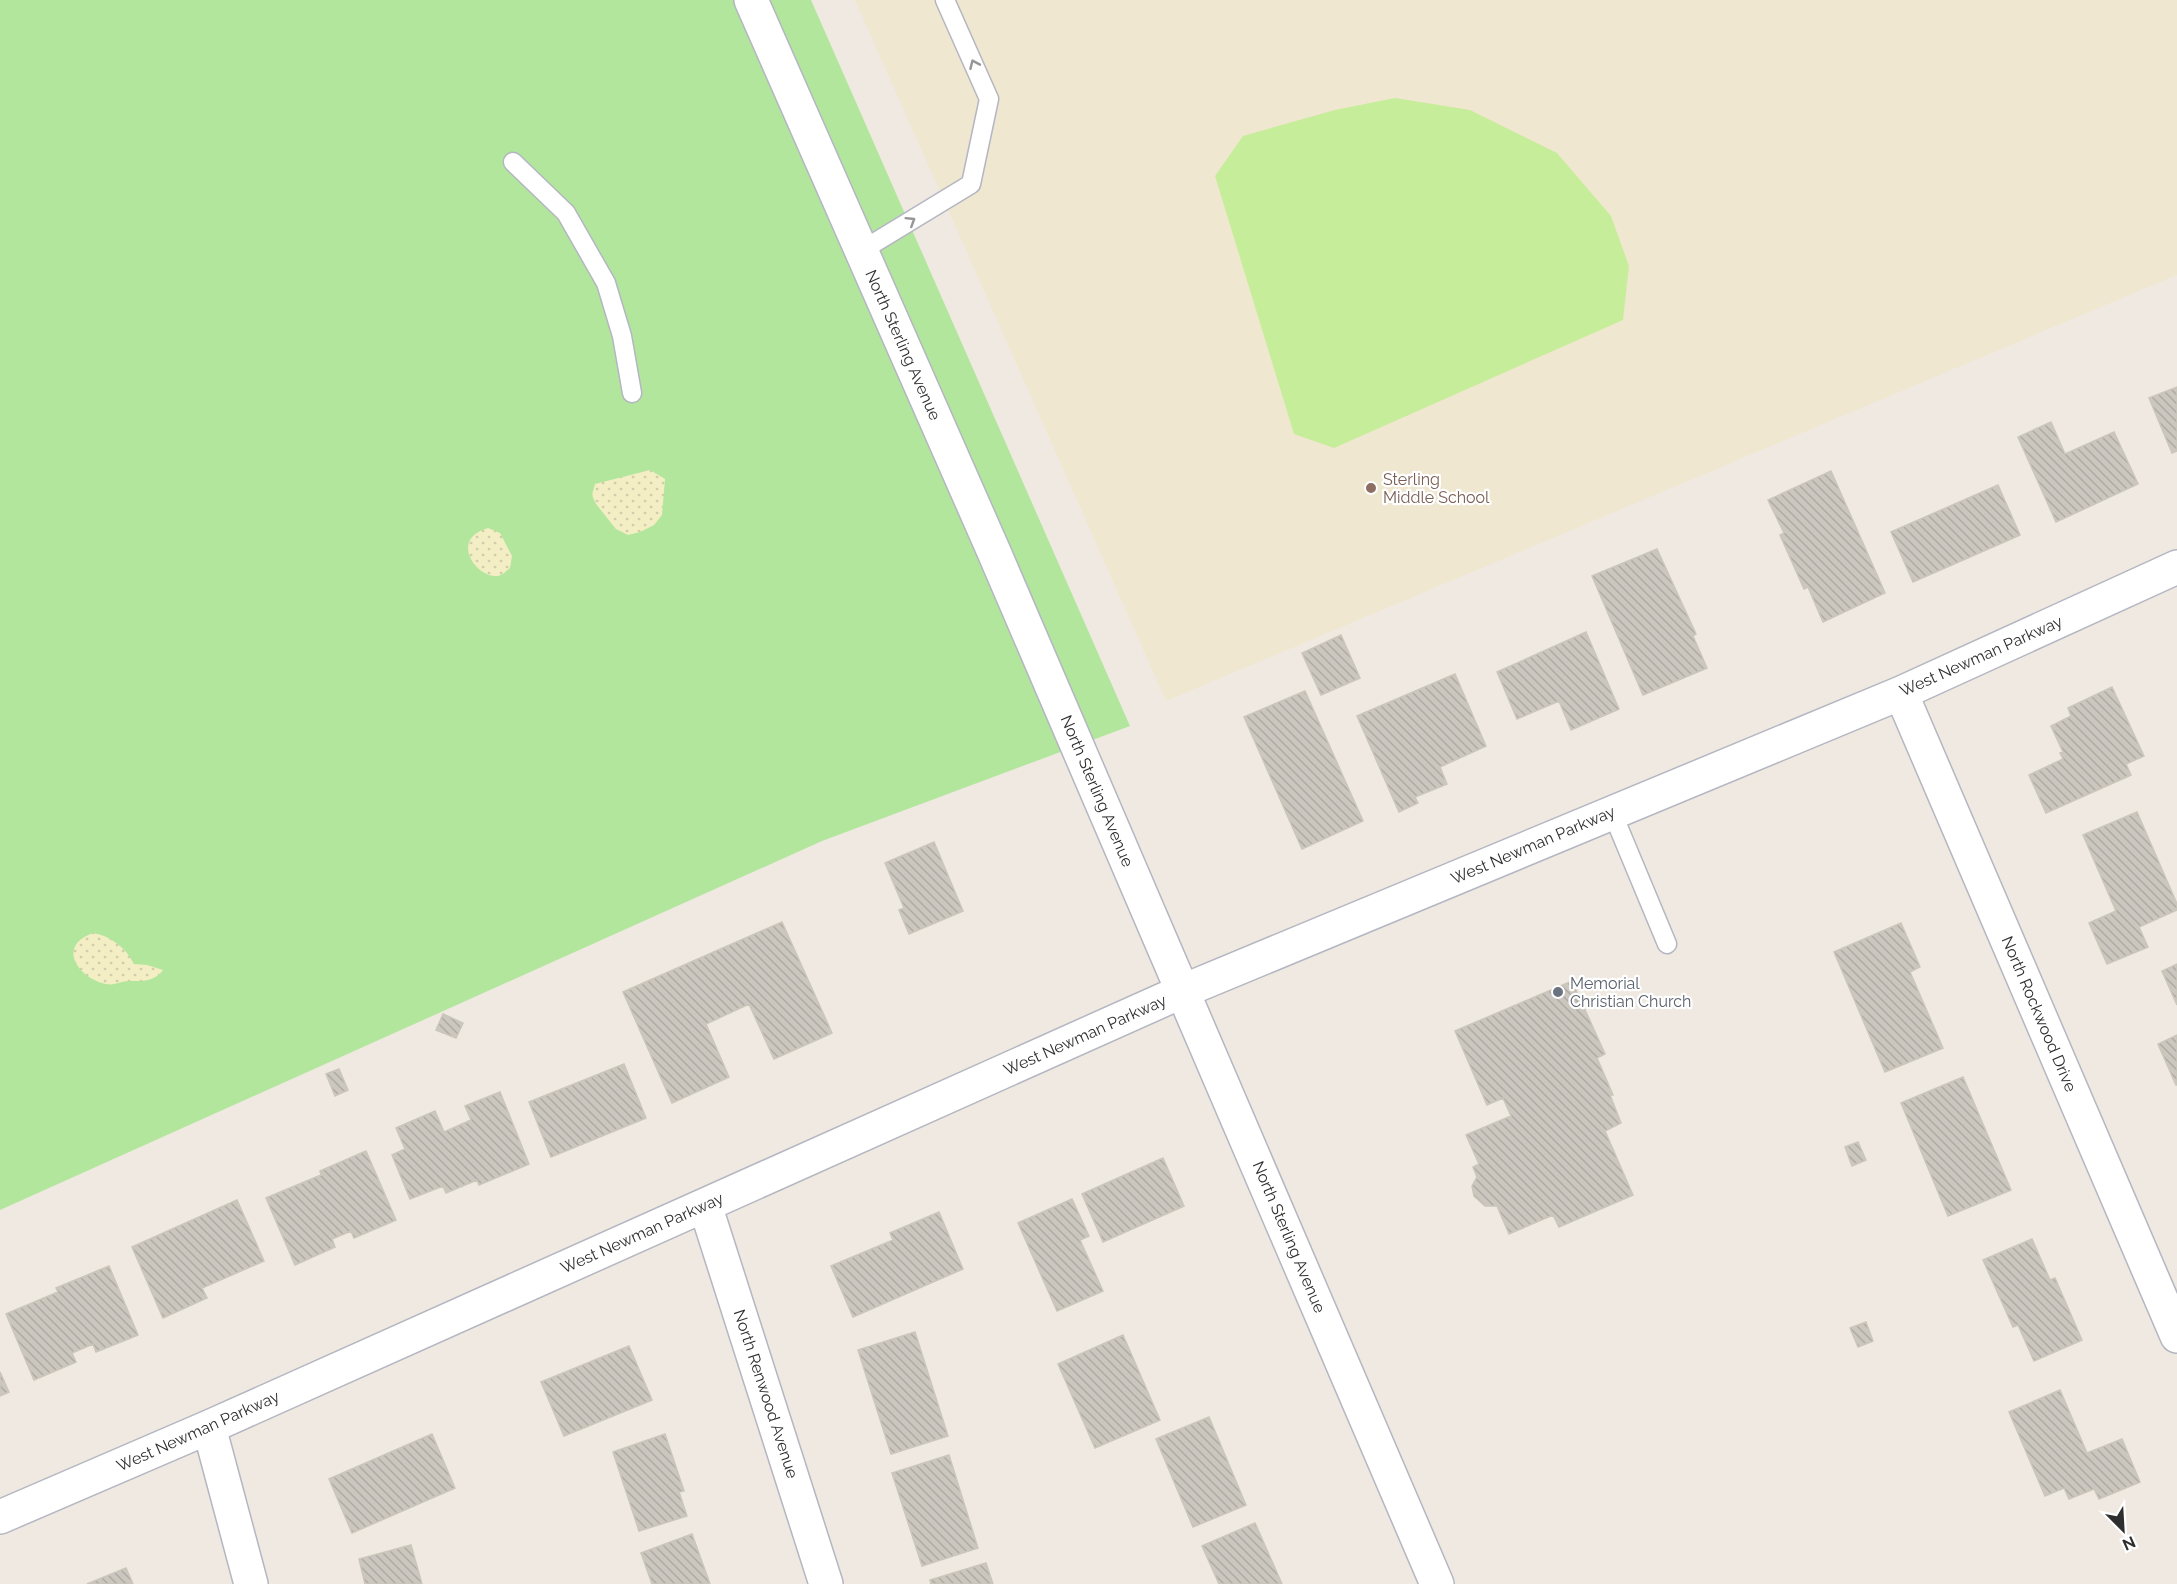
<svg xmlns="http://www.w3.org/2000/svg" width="2177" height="1584" viewBox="0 0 2177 1584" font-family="Raleway,sans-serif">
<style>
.education{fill:#f0e7d0}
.grass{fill:#b3e69d}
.sand{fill:url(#sand-dots)}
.pitch{fill:#c6ed99}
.building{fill:url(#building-back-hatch);stroke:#cbc6ba;stroke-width:1.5}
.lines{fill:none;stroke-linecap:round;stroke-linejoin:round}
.service-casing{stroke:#b4b6c1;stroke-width:21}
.minor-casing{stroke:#b4b6c1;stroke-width:36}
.secondary-casing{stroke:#b4b6c1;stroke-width:36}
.service{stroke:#fff;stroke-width:18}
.minor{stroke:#fff;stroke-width:33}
.secondary{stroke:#fff;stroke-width:33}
.oneway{stroke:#969696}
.education-dot{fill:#8d6e63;stroke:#fff;stroke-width:2}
.worship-dot{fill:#6b7280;stroke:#fff;stroke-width:2}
.labels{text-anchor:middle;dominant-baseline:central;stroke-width:4.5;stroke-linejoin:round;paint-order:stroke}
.street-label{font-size:16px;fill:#2e2e2e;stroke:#fff}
.education-label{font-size:16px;fill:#785e54;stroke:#fff;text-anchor:start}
.worship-label{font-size:16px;fill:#5b616d;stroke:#fff;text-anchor:start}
</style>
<defs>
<pattern id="sand-dots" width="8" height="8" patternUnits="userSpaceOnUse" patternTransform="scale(1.5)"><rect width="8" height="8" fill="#f3eec4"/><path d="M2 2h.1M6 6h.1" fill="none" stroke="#d1cca9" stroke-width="1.8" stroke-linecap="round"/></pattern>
<pattern id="building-back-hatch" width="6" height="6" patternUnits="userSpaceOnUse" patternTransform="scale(1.5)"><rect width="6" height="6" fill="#cbc7bf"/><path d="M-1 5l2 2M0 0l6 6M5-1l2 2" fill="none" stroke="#afaba4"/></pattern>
</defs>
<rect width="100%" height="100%" fill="#efe9e1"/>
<path class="education" d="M855 0H2177V275L1166 701Z"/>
<path class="grass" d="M0 0H811L1130 726 822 841 0 1210Z"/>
<path class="sand" d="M650 470 665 479 662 515 654 525 640 532 628 535 616 529 596 504 592 495 595 484Z
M488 528 500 533 512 556 510 568C505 572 501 577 494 576 473 574 451 538 488 528Z
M93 933C111 936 126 948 134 964L147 965 163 970C154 982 143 981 129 981 121 981 114 986 106 984 78 978 56 946 93 933Z"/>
<path class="pitch" d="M1395 98 1470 110 1557 153 1611 216 1629 266 1623 320 1334 448 1294 434 1215 176 1243 136 1335 110Z"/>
<path class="building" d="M2177 387V451L2172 453 2149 398Z
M2051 422 2065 454 2114 432 2138 484 2056 522 2018 437Z
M1831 471 1885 593 1823 622 1808 587 1804 589 1780 535 1784 533 1768 500Z
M1998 485 2020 535 1913 582 1891 532Z
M1657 549 1696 634 1693 636 1707 668 1643 695 1592 576Z
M1586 632 1619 709 1571 730 1559 701 1517 719 1497 672Z
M1341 635 1360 678 1321 695 1302 653Z
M1455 674 1486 746 1440 767 1447 784 1415 797 1418 803 1399 812 1357 716Z
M2112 687 2144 756 2126 764 2131 775 2046 813 2029 775 2063 759 2060 753 2063 752 2051 726 2071 716 2068 708Z
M1305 691 1363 821 1302 849 1244 717Z
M2137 812 2177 904V910L2139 927 2148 947 2107 964 2089 923 2116 911 2083 835Z
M934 842 963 911 909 934 899 910 904 908 885 863Z
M782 922 832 1033 774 1059 749 1004 706 1024 729 1077 672 1103 623 992Z
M1901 923 1920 967 1910 972 1943 1048 1885 1072 1834 952Z
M2177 964V1005L2162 971Z
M1572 981 1605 1054 1597 1058 1613 1095H1610L1621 1123 1605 1131 1633 1195 1559 1227 1553 1215 1509 1234 1497 1206H1485L1474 1196 1472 1186 1477 1177 1473 1167 1479 1164 1466 1135 1511 1116 1503 1098 1487 1105 1455 1031Z
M443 1014 463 1023 456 1038 436 1030Z
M2177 1035V1085H2176L2158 1044Z
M624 1064 646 1118 551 1157 529 1102Z
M339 1069 348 1090 335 1096 326 1074Z
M1963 1077 2011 1190 1948 1216 1901 1103Z
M500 1092 529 1164 479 1185 477 1180 446 1193 443 1186 410 1199 392 1155 405 1149 396 1128 435 1111 444 1132 471 1120 465 1106Z
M1858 1142 1866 1160 1852 1166 1845 1147Z
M366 1151 396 1220 354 1238 351 1231 332 1239 335 1247 295 1265 266 1198 321 1175 320 1171Z
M1163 1158 1184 1206 1103 1242 1082 1194Z
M1072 1199 1089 1236 1080 1240 1103 1291 1057 1311 1018 1223Z
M237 1200 264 1261 202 1288 207 1298 163 1318 132 1247Z
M939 1212 963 1269 853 1317 831 1266 893 1240 890 1233Z
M2032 1239 2050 1280 2055 1278 2082 1340 2034 1361 2018 1325 2013 1327 1983 1260Z
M109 1266 138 1335 96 1352 93 1344 72 1353 76 1362 34 1380 6 1314 58 1292 56 1288Z
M1866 1322 1873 1341 1858 1347 1850 1328Z
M915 1332 948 1436 891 1454 858 1350Z
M1123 1335 1160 1420 1095 1448 1058 1364Z
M629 1346 652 1400 564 1436 541 1382Z
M0 1372 9 1392 0 1396Z
M2060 1390 2087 1453 2122 1439 2140 1482 2099 1499 2094 1489 2069 1499 2064 1488 2045 1496 2009 1412Z
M1209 1417 1246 1505 1193 1527 1156 1439Z
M432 1434 455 1488 352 1533 329 1479Z
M665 1434 684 1491 679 1492 687 1516 639 1531 613 1452Z
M949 1455 978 1548 922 1566 892 1473Z
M1255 1523 1282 1584H1219L1202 1546Z
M692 1534 710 1584H652L641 1553Z
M411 1545 422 1584H365L359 1559Z
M986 1563 993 1584H931L930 1580Z
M126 1568 133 1584H87Z"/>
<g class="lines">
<g class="service-casing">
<path id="service" d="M513 162 566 213 606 283 622 336 632 393
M861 251 971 184 989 99 945 0
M1612 812 1667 944"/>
</g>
<g class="minor-casing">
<path id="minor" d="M1901 693 2177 1336
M705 1205 826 1584
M209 1427 251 1584
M0 1517 209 1427 1183 991 1901 693 2177 567"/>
</g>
<g class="secondary-casing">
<path id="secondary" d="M751 0 994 552 1437 1584"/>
</g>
<use href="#service" class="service"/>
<use href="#minor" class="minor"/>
<use href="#secondary" class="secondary"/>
</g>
<defs><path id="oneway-chevron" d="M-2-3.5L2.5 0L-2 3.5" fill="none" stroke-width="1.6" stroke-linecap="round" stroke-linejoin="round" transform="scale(1.5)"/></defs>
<g class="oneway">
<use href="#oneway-chevron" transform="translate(974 64) rotate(-114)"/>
<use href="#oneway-chevron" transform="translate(911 221) rotate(-32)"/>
</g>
<circle class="education-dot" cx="1371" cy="488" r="6"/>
<circle class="worship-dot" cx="1558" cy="992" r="6"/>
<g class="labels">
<g class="street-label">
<text transform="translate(903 345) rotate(66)">North Sterling Avenue</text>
<text transform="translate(1981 656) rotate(-24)">West Newman Parkway</text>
<text transform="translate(1097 791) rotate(67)">North Sterling Avenue</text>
<text transform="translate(1533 845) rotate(-23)">West Newman Parkway</text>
<text transform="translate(2039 1014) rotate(67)">North Rockwood Drive</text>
<text transform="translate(1085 1035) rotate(-24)">West Newman Parkway</text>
<text transform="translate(642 1233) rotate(-24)">West Newman Parkway</text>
<text transform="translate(1289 1237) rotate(67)">North Sterling Avenue</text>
<text transform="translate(766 1394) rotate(72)">North Renwood Avenue</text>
<text transform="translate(198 1431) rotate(-24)">West Newman Parkway</text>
</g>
<g class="education-label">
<text x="1383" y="479">Sterling<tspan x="1383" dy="18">Middle School</tspan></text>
</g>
<g class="worship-label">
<text x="1570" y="983">Memorial<tspan x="1570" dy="18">Christian Church</tspan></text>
</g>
</g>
<g transform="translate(2123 1530) rotate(156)" stroke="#ffffff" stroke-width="4.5" paint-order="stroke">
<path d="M0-4.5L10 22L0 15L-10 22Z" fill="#2e2e2e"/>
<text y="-9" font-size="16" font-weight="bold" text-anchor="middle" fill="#2e2e2e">N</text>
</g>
</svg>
